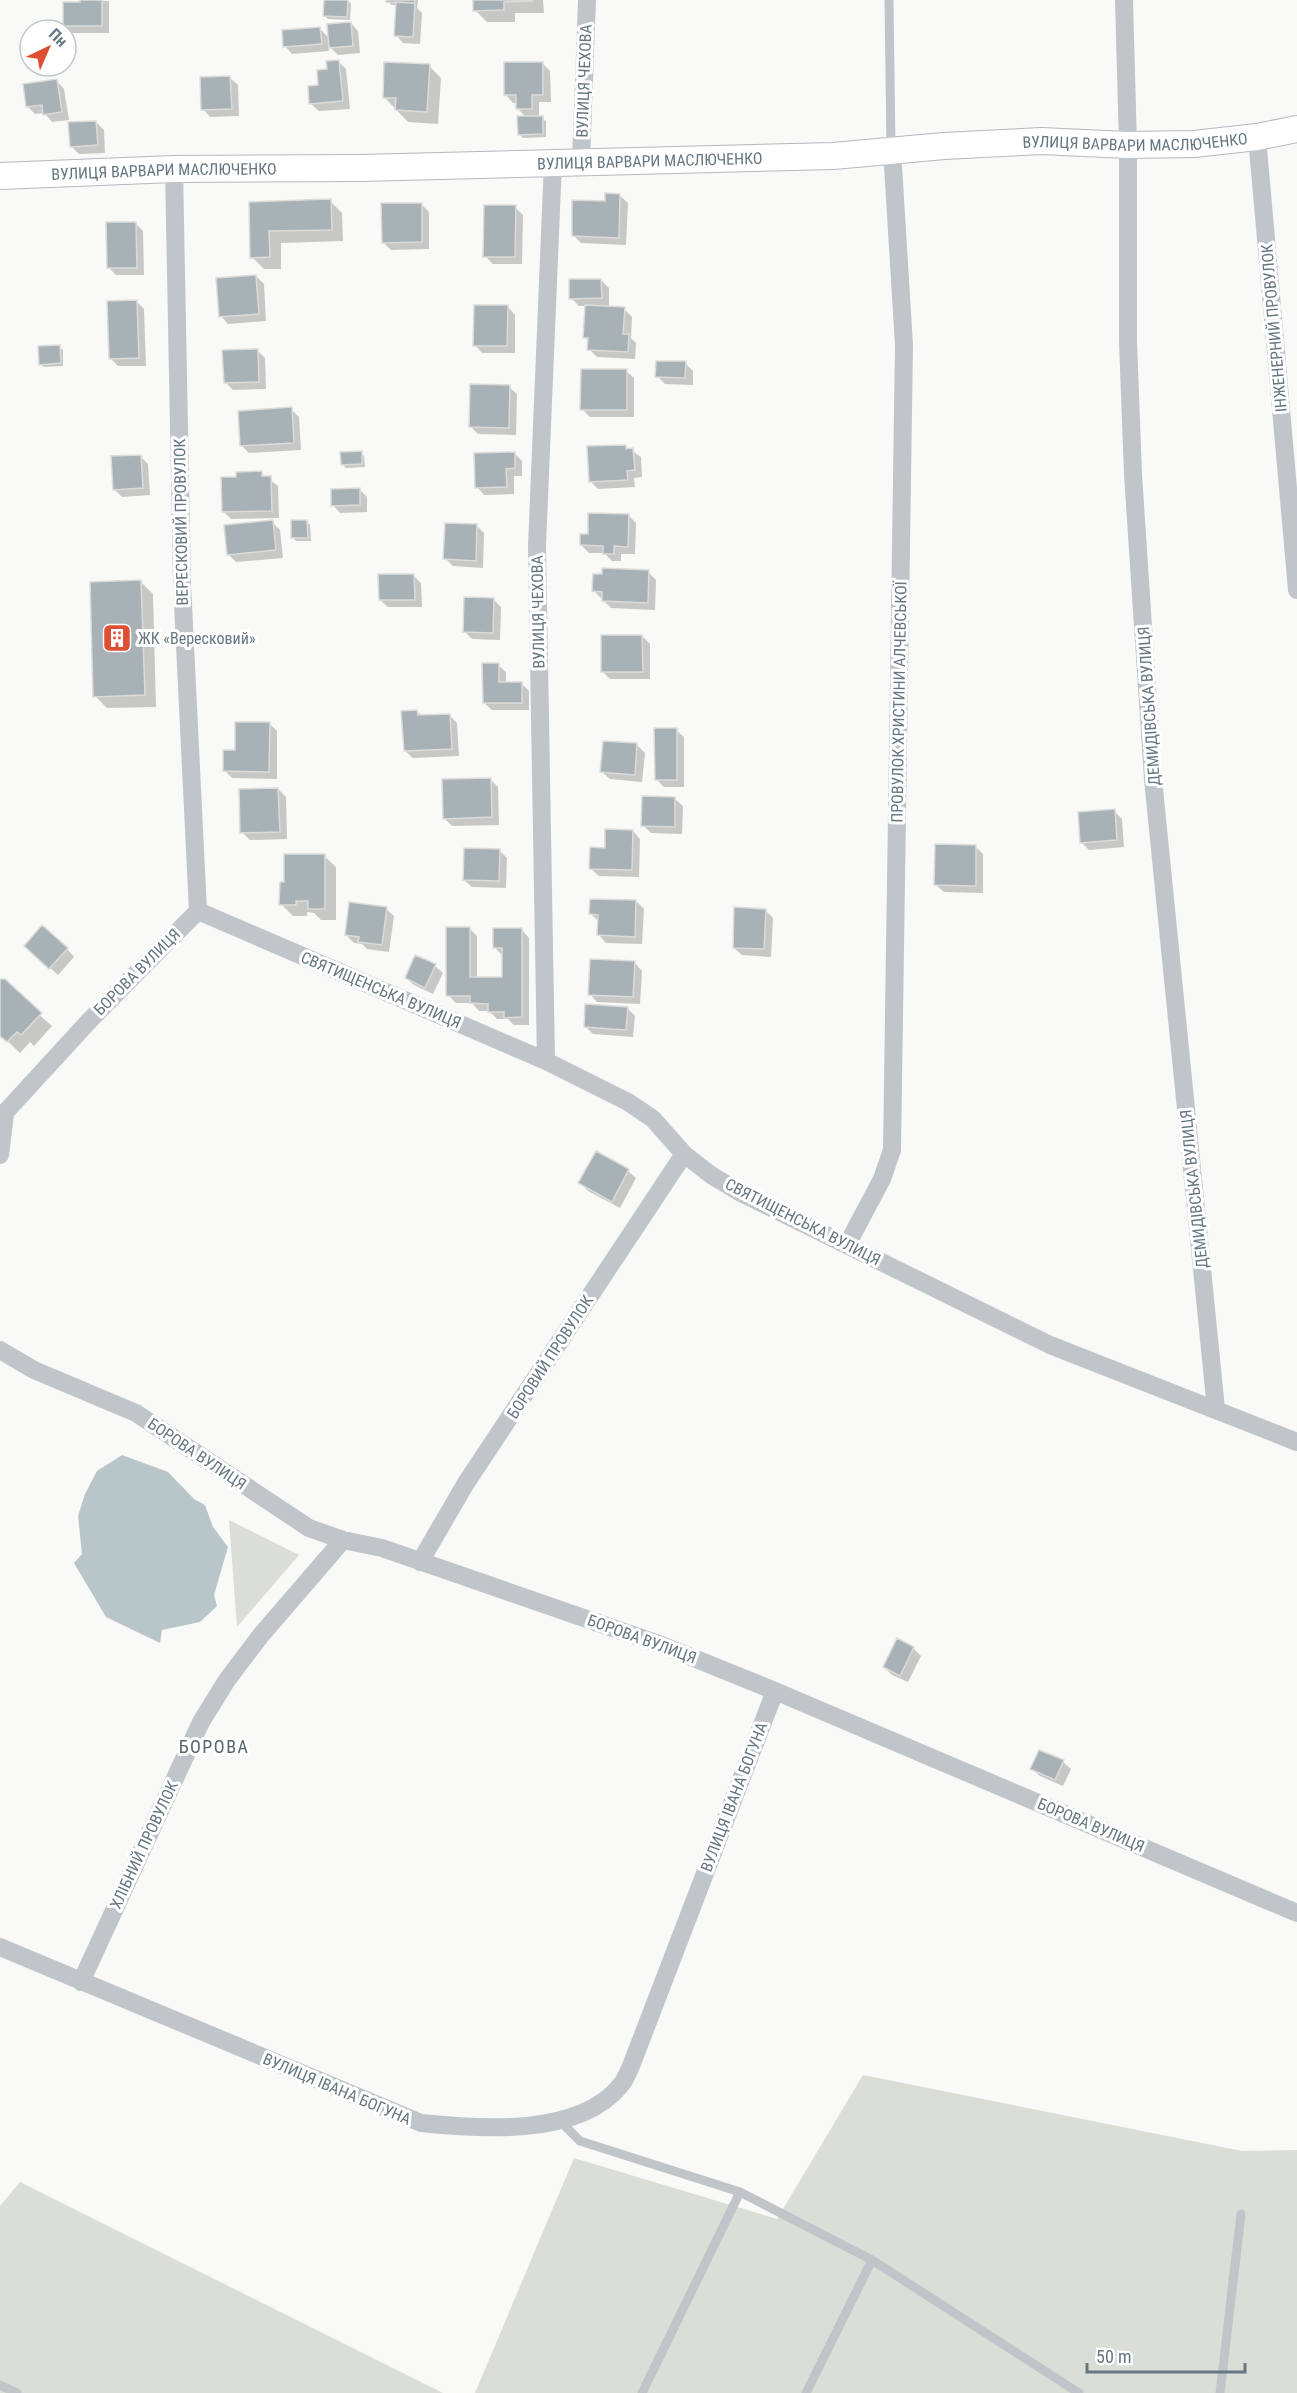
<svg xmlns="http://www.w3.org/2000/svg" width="1297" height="2393" viewBox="0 0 1297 2393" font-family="'Roboto Condensed',sans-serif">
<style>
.green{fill:#daded6}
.water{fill:#b9c6c9}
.shadow{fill:#0003}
.building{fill:#a8b1b6;stroke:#dbdbd9;stroke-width:1.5}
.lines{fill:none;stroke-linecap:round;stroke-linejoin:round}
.secondary-casing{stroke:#b3b9bd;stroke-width:28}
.lane{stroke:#c0c5c9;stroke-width:9}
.street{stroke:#c0c5c9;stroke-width:18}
.secondary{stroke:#fff;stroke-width:26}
.labels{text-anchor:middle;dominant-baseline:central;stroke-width:6;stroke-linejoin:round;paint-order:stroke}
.street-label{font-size:16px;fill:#667781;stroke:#fff}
.poi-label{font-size:16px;fill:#667781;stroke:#fff;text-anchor:start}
.neighbourhood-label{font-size:18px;letter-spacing:1.5px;fill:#57656c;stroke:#fff}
</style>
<rect width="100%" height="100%" fill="#f9f9f7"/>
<path class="green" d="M229 1520 299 1555 237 1627Z
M863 2075 1242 2151 1297 2150V2393H475L574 2158 777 2219Z
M20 2182 443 2393H0V2206Z"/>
<path class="water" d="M122 1455 168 1472 194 1499 205 1505 213 1527 228 1547 214 1595 217 1606 200 1622 162 1630 160 1643 106 1617 74 1563 82 1554 78 1516 85 1494 97 1471Z"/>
<path class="shadow" d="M82 0 109 1V33H72L65 26Z
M325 0H347L351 4 350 20 328 19 324 15Z
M388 0H418L417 8 422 13 420 44 403 43 396 35 397 5H391Z
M475 0H543L544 13H515V22H487L475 10Z
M351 23 358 31 360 53 338 55 328 45 329 51 292 54 285 46 320 29 329 38Z
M339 62 346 69 350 109 319 111 311 104 328 71Z
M542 63 550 71 551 102H539V117L546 121V137L523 138 519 134 527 118 518 109V103H513L506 95Z
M429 66 441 78 438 124 408 122 384 97Z
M230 78 238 85 239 116 210 117 203 109Z
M57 81 64 89 69 120 52 122 44 113 35 114 27 106Z
M96 122 104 130 105 153 79 154 71 146Z
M620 196 628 203 626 245 581 243 573 235 606 203Z
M330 201 342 213 343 241 281 243V269H264L252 257 250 203Z
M421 204 429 212V249L391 250 383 242Z
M515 207 523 215 522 264H493L485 256Z
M135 223 143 231 144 275H116L109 268Z
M256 276 264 284 266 321 228 324 221 316Z
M601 280 609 288V308L624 309 632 317 631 338 636 343 635 359 597 357 589 349V342L585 337 587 306H579L571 298Z
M136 301 144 309 146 366H118L111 359Z
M508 307 515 315V353H482L475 345Z
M59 347 63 350V366L44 367 40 364Z
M258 351 265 358 266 389 233 390 225 382Z
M685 363 693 371V385L665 384 657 376Z
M626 371 634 378V417H590L582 409Z
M509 387 517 394 516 435 478 434 470 426Z
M291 409 299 417 301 450 249 453 242 446Z
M625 446 641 457 642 477 634 478 635 487 598 489 590 481Z
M361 453 364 456 365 467 346 468 342 464Z
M514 453 522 461V476H514V494L484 495 477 487Z
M140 456 148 464 150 495 122 497 114 489Z
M261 473 278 486 279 518 231 519 223 511 238 478Z
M359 489 367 497V512L340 513 333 505Z
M628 515 636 523 635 554H621V561H612L604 553H589L581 545 589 536Z
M272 522 280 530 283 558 236 562 228 554Z
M307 522 310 525 311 541H296L292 537Z
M477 526 484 533 483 568 453 566 445 558Z
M648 572 656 580 655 610 611 608 594 591Z
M414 576 421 583 422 607H388L380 600Z
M141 582 153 594 156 707 107 708 95 696Z
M493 599 501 607 500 640 472 639 464 631Z
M642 636 650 644V679H610L603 672Z
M498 665 506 672V683H521L529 691V710H492L484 703Z
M417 711 422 716 449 715 457 723 459 756 413 758 405 751Z
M269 723 277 731V779L232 778 225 771Z
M676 730 684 737V787H664L656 779Z
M637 745 645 753 642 782 610 779 602 772Z
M490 779 498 787 499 825 452 826 444 818Z
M278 789 286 797 287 839 250 840 242 832Z
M675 799 683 806 682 834 651 833 643 825Z
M1114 811 1122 819 1124 847 1089 850 1081 842Z
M633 831 640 839 639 877 599 876 591 869Z
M976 847 983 854V893L944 892 936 885Z
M499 850 507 858 506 888 472 887 464 880Z
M324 856 336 867V920H321L314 913 307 912V916H293L281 904Z
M636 901 644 909 642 944 606 943 599 935V922L591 914Z
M386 909 394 916 389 952 367 949 362 944 354 943 346 935Z
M765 910 773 918 771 957 742 955 734 948Z
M469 928 477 936V978H503V956L495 948 522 930 529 938V1025H514L508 1019H497L489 1011H479L472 1003H456L448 995Z
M67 949 74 957 58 975 33 953Z
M635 963 642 971 640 1004 597 1002 590 994Z
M435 966 443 973 433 994 414 985 406 978Z
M0 980 52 1026 34 1046 30 1042 20 1053 0 1034Z
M627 1008 635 1016 633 1037 593 1034 585 1026Z
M597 1153 628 1171 636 1178 620 1208 588 1191 580 1183Z
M913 1648 921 1656 908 1682 892 1675 884 1667Z
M1063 1762 1071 1769 1063 1786 1040 1776 1032 1769Z"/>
<path class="building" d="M80 0H102V26H63V2H80Z
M324 0H348L347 17 323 16Z
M386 0H415V3L386 2Z
M473 0H532V1L504 2V10L473 11Z
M396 2 415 3 413 37 394 36Z
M351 22 353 46 329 48 327 24Z
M320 27 322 44 283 47 282 30Z
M339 60 343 101 309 104 308 86 318 85 317 70 327 69 326 61Z
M384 62 430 64 427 112 395 110 396 98H383Z
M504 62H543V95H532V109H516V95H504Z
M230 76 232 109 201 110 200 77Z
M57 79 62 112 43 115 42 105 26 107 23 84Z
M517 116H543V134L518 135Z
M96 121 98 145 70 147 68 122Z
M605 193 620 194 619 238 572 236V200L605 201Z
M331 199 332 230 269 231 270 257 250 258 249 202Z
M381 203H422V242L382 243Z
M484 205H516L515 257H483Z
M106 222H136L137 268H107Z
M256 275 259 314 219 317 216 278Z
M569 279H601L602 298 569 299Z
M137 300 139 358 109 359 107 301Z
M474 305H508L507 346H473Z
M585 305 625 307 623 334H629L628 352 587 350 588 338H583Z
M60 345 61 363 39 365 38 346Z
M258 349 259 382 224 383 222 350Z
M656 361H686L685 378 655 377Z
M581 369H627V410H580Z
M470 384 510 385 509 428 469 427Z
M292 407 294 443 240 446 238 411Z
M626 445V449L633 448 635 470 627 471 628 480 589 482 587 446Z
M362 451V464L341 465 340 452Z
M515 452V468L506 469 507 487 475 488 474 453Z
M141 455 143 488 113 490 111 456Z
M262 471V476H271L272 511 222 512 221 477H236V472Z
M360 488V505L331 506V489Z
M588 513 629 514 628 547 614 546V554H603V546L580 545V534H588Z
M273 520 276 550 227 555 224 525Z
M291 520H307L308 538H291Z
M445 523 477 524 476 561 443 559Z
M602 568 649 570 648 603 602 601V592L592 591 593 574H602Z
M378 574H414L415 600H379Z
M141 580 145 695 93 697 90 582Z
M464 597 494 598 493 633 463 632Z
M601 635H642L643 672H601Z
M482 663H499V682H522V703H483Z
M417 710 418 715 450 714 452 749 404 751 401 711Z
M235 722H270L269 772 223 771V750H235Z
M654 728H677V780H655Z
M603 741 637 743 635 775 600 772Z
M491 778 492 817 443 819 442 779Z
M278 788 280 832 240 833 239 789Z
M642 796 675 797V827L641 826Z
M1115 809 1117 840 1080 843 1078 812Z
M605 829 633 830 632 870 589 869 590 847 605 848Z
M935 844 976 845V886L934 885Z
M464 848 500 849 499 881 463 880Z
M284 854H325V909H308V901H296V905H279L280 882H284Z
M590 899 636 900 635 937 597 935 598 915 589 914Z
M349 902 387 907 382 945 358 942 359 937 345 935Z
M734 907 766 909 764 949 733 948Z
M42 925 68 948 49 969 24 946Z
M446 927H470V977H502V948H493V928H522V1017L504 1018V1012H488V1004L470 1003V996H446Z
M415 955 436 964 425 988 405 978Z
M590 959 635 961 633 997 588 995Z
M0 979H5L42 1013 21 1035 17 1032 7 1042 0 1036Z
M585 1004 628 1007 626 1030 584 1027Z
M596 1151 629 1169 612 1202 578 1183Z
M897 1638 914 1647 900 1676 883 1667Z
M1039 1750 1064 1760 1055 1780 1030 1769Z"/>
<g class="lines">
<g class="secondary-casing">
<g id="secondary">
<path id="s1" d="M0 176 174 169 360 168 833 156 944 146 1041 141 1128 145 1194 144 1257 137 1297 129"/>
</g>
</g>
<path class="lane" d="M889 0 891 148
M560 2121 580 2141 740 2192 872 2260 1079 2393
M0 2385 17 2393
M642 2393 740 2192
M806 2393 872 2260
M1220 2393 1241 2214"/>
<path class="street" d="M1124 0 1128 145V342L1133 474 1153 779 1216 1409
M1257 137 1297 590
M581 161 587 0
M174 169 182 584 198 911
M198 911 546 1061 628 1102 653 1119 684 1154 711 1175 741 1193 1050 1345 1297 1442
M546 1061 537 546 553 162
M0 1118 90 1020 198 911
M0 1155 5 1114
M847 1245 882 1179 892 1150 904 345 892 150
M0 1350 34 1370 136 1413 309 1528 343 1540 382 1548 659 1644 775 1691 1297 1913
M420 1562 466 1483 684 1154
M0 1947 421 2123C479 2129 578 2137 620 2086 625 2081 628 2072 631 2066L775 1691
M81 1982 201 1722 227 1680 261 1635 343 1540"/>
<use href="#secondary" class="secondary"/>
</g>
<defs>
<g id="building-square" transform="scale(1.5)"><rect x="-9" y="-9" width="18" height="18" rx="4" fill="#de4e33" stroke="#fff"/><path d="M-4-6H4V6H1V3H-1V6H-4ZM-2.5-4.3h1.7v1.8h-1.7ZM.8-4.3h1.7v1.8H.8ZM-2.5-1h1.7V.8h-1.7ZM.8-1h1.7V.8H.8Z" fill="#fff"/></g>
</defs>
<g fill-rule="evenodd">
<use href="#building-square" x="117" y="638"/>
</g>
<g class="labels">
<g class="street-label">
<text transform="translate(584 81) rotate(-88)">ВУЛИЦЯ ЧЕХОВА</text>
<text stroke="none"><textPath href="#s1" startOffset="1136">ВУЛИЦЯ ВАРВАРИ МАСЛЮЧЕНКО</textPath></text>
<text stroke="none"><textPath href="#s1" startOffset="650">ВУЛИЦЯ ВАРВАРИ МАСЛЮЧЕНКО</textPath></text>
<text stroke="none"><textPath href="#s1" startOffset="164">ВУЛИЦЯ ВАРВАРИ МАСЛЮЧЕНКО</textPath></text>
<text transform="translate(1274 328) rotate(-95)">ІНЖЕНЕРНИЙ ПРОВУЛОК</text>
<text transform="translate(181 522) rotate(-91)">ВЕРЕСКОВИЙ ПРОВУЛОК</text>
<text transform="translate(538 612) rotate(-91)">ВУЛИЦЯ ЧЕХОВА</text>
<text transform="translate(899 702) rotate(-89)">ПРОВУЛОК ХРИСТИНИ АЛЧЕВСЬКОЇ</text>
<text transform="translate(1149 706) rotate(-94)">ДЕМИДІВСЬКА ВУЛИЦЯ</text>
<text transform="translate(137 972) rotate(-45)">БОРОВА ВУЛИЦЯ</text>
<text transform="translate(381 990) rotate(23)">СВЯТИЩЕНСЬКА ВУЛИЦЯ</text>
<text transform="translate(1194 1189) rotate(-96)">ДЕМИДІВСЬКА ВУЛИЦЯ</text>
<text transform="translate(803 1222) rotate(27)">СВЯТИЩЕНСЬКА ВУЛИЦЯ</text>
<text transform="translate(550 1357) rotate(-57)">БОРОВИЙ ПРОВУЛОК</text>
<text transform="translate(197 1454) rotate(34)">БОРОВА ВУЛИЦЯ</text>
<text transform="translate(642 1639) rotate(20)">БОРОВА ВУЛИЦЯ</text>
<text transform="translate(734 1797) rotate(-69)">ВУЛИЦЯ ІВАНА БОГУНА</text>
<text transform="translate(1091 1825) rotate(23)">БОРОВА ВУЛИЦЯ</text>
<text transform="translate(144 1845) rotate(-65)">ХЛІБНИЙ ПРОВУЛОК</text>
<text transform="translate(337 2089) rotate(23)">ВУЛИЦЯ ІВАНА БОГУНА</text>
</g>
<g class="poi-label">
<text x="138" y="638">ЖК «Вересковий»</text>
</g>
<g class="neighbourhood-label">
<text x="214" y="1746">БОРОВА</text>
</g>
</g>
<g transform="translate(48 48) rotate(44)"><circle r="28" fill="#ffffff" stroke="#c2c9cd" stroke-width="1.5"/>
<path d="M0-4.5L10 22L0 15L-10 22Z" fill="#de4e33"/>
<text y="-9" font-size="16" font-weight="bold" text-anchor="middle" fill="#667781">Пн</text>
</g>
<path d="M1087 2363v9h158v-9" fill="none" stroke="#667781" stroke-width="3"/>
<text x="1096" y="2363" font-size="18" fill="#667781" stroke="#ffffff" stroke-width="4.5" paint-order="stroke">50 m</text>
</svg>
